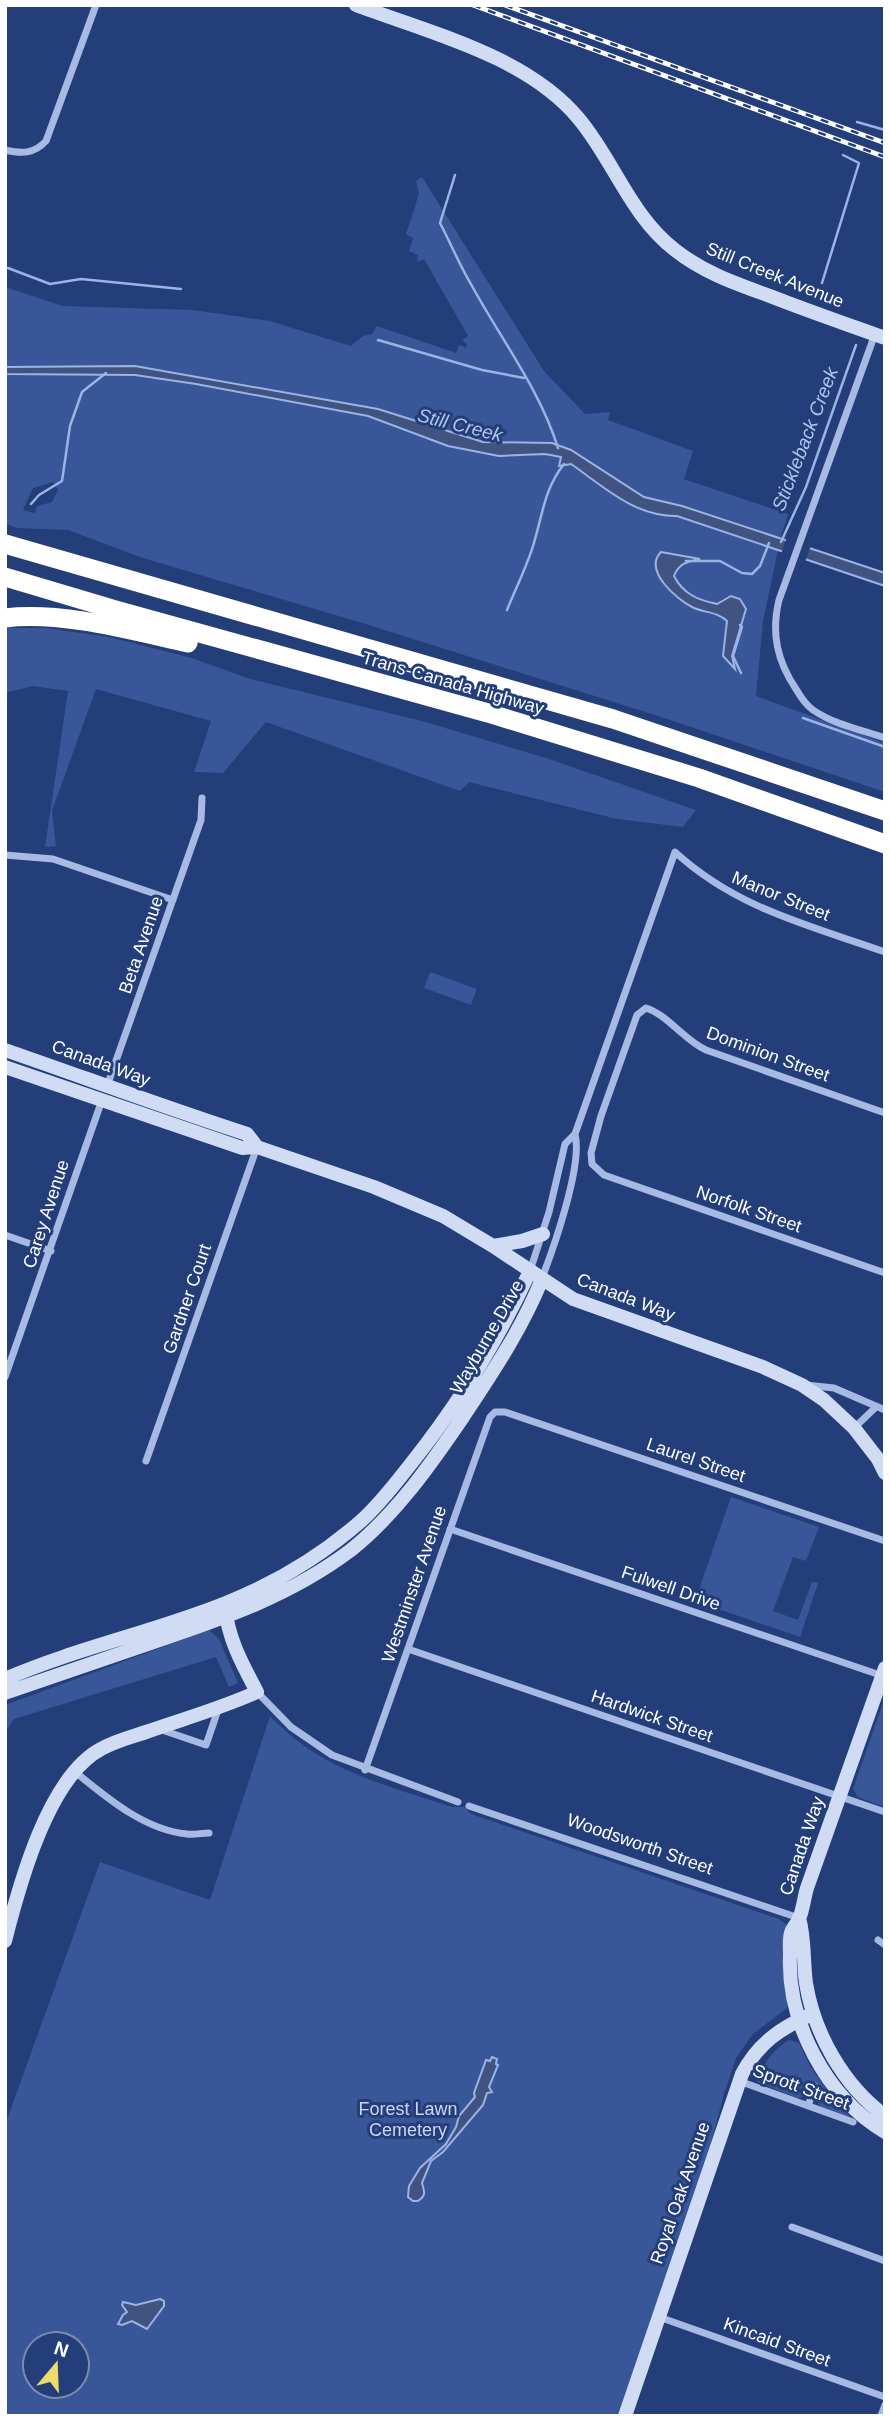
<svg xmlns="http://www.w3.org/2000/svg" width="890" height="2421" viewBox="0 0 890 2421" font-family="Helvetica,sans-serif">
<style>
.green{fill:#385698;fill-rule:evenodd}
.water{fill:#415481;stroke:#9bb3e5;stroke-width:2}
.pier{fill:#243e7a}
.lines{fill:none;stroke-linecap:round;stroke-linejoin:round}
.stream{stroke:#9bb3e5;stroke-width:2.5}
.street{stroke:#a7bae4;stroke-width:7}
.secondary{stroke:#d0dbf4;stroke-width:14}
.highway{stroke:#fff;stroke-width:19}
.rail-casing{stroke:#fff;stroke-width:5}
.rail{stroke:#243e7a;stroke-width:2.5;stroke-dasharray:8;stroke-linecap:butt}
.labels{text-anchor:middle;dominant-baseline:central;stroke-width:6;stroke-linejoin:round;paint-order:stroke}
.street-label{font-size:18px;fill:#fff;stroke:#243e7a}
.park-label{font-size:18px;fill:#cad7f4;stroke:#243e7a}
.water-label{font-size:19px;font-style:italic;fill:#b2c5ec;stroke:#243e7a}
</style>
<rect width="100%" height="100%" fill="#243e7a"/>
<path class="green" d="M422 177 544 371 585 414 610 412 608 420 693 451 684 479 788 514 780 539 682 506 644 497 571 450 552 443 508 456 545 454 562 458 560 466 571 464C603 486 635 517 677 516L778 550 763 621 756 696 885 743V792L658 716 359 622 143 558 68 530 17 528 5 523V287L63 306 193 310 270 321 351 346 363 336 372 334 377 326 456 353 459 345 466 348 467 344 462 340 468 336 424 259 417 262 418 255 409 251 413 238 406 234 419 194 416 181ZM53 482 58 490 52 502 37 506 35 513 23 510 33 488ZM669 553 697 560C685 562 679 565 674 576 684 595 698 599 718 604L722 599H739L746 609 732 656 734 668 723 656 727 621C716 612 707 613 695 608 687 605 681 600 675 595Z
M10 628H46L109 637 192 658 250 679 422 721 546 758 696 810 683 827 617 819 469 782 460 791 266 722 223 773 194 772 211 721 96 689 52 811 56 846 45 847 68 691 33 686 5 693V629Z
M430 972 477 989 471 1005 424 988Z
M731 1497 819 1527 806 1561 793 1557 773 1611 798 1620 812 1582 818 1583 800 1637 695 1601Z
M209 1630 219 1639 238 1683 229 1687 216 1657 14 1719 5 1732V1705Z
M885 1697V1807L858 1797 853 1789Z
M270 1716C322 1771 383 1784 452 1807H464L471 1814 779 1919 786 1924 788 2007 752 2035 736 2058 724 2094 707 2158 618 2416H5V2125L100 1862 210 1900ZM35 2344H77V2386H35Z
M789 2040 799 2043 810 2066 830 2094 852 2119 819 2106 815 2095 819 2084 814 2082 807 2096 798 2098 757 2082C764 2063 771 2051 789 2040Z"/>
<path class="water" d="M135 366 378 409 483 442 552 443 571 450 644 497 682 506 885 573V586L677 516C635 517 603 486 571 464L559 466 561 457 545 454 499 456 448 446 368 416 196 384 135 375 5 374V367Z
M661 552 700 559C687 562 679 563 674 576 683 594 698 600 717 604L731 596 740 599 746 609 732 656 735 669 723 656 727 621C716 611 704 613 692 607 676 599 643 570 661 552Z
M492 2057 497 2059 496 2064 498 2065 489 2087 492 2092 487 2093 483 2105 443 2152 431 2161 422 2183C424 2191 427 2195 418 2201H413L408 2197 409 2186 420 2168 446 2144 456 2127 459 2116 475 2097 474 2093 486 2060 490 2061Z
M160 2299 164 2301V2306L147 2329 132 2321 122 2325 118 2324 123 2315 127 2312 122 2305 123 2302 136 2305Z"/>
<path class="pier" d="M787 537 811 545 805 562 781 554Z"/>
<g class="lines">
<path class="stream" d="M857 122 885 130
M455 175 440 223C451 244 460 266 472 286 501 339 540 390 558 448
M8 268 50 284 81 279 181 289
M822 283 859 163 843 155
M378 340 482 370 524 378
M31 504 39 495 62 481 70 426 82 392 106 373
M781 542 806 487 856 345
M686 561H720L742 573 752 574 760 566 769 543
M507 610C516 587 529 563 535 539 543 512 545 488 564 464
M740 625 742 627 733 656 741 673
M803 718 885 747"/>
<path class="street" d="M5 150C22 154 34 154 46 141L96 5
M875 334 779 600C771 633 777 661 796 689 800 696 806 705 813 710 833 724 862 730 885 738
M5 855 53 859 173 900
M106 1089 201 820 202 798
M885 1113 706 1050C684 1040 668 1015 646 1008L637 1015 601 1116 591 1153 592 1164 604 1175 885 1273
M5 1235 51 1251
M530 1271 549 1212 565 1144 575 1134 675 852C736 908 808 925 885 952
M542 1278C554 1247 583 1164 575 1134
M5 1377 102 1100
M806 1385 834 1388 885 1410
M854 1428 876 1407
M146 1461 257 1147
M450 1529 883 1676
M408 1649 885 1812
M257 1692 291 1727 332 1755 458 1802
M159 1729 206 1745 219 1707
M365 1770 490 1417 495 1412H505L885 1541
M74 1771C106 1797 144 1830 187 1834 194 1835 202 1833 209 1833
M469 1806 799 1918
M878 1940 885 1945
M739 2081 853 2122
M808 2106 815 2086
M792 2227 885 2261
M659 2317 885 2397
M881 2416 885 2405"/>
<path class="secondary" d="M356 5C430 33 527 56 579 119 614 161 630 215 675 250 704 273 737 284 770 296 808 311 846 324 885 338
M5 1050C86 1078 166 1108 247 1134L257 1147
M5 1067 242 1148 257 1147 374 1187 443 1216 493 1246 573 1299 763 1367 802 1385 824 1400 854 1428 878 1459 885 1473
M493 1246 522 1241 543 1234
M885 1668 807 1888C804 1898 803 1910 799 1919 797 1924 792 1928 791 1933 789 1940 790 1948 790 1955 787 2022 826 2097 885 2132
M5 1679C76 1648 154 1632 226 1603 276 1583 321 1556 361 1521 380 1504 395 1484 410 1465 458 1405 498 1340 530 1271
M5 1693C54 1676 102 1660 151 1643 222 1619 290 1596 351 1550 396 1514 431 1464 463 1417 492 1373 522 1329 542 1279
M799 1918C805 1939 803 1961 806 1983 814 2033 843 2085 885 2116
M5 1941C19 1886 48 1777 101 1749 115 1741 131 1737 146 1732 183 1719 222 1708 257 1692 244 1667 228 1639 226 1611
M625 2416 742 2074C758 2043 781 2028 812 2014"/>
<path class="highway" d="M5 544 613 719 885 811
M5 577 116 610 488 713 699 778 885 844
M5 618C62 611 133 631 188 643"/>
<g class="rail-casing">
<path id="rail" d="M473 5 885 157
M505 5 885 143"/>
</g>
<use href="#rail" class="rail"/>
</g>
<g class="labels">
<g class="street-label">
<text transform="translate(775 275) rotate(22)">Still Creek Avenue</text>
<text transform="translate(453 683) rotate(16)">Trans-Canada Highway</text>
<text transform="translate(781 896) rotate(22)">Manor Street</text>
<text transform="translate(141 945) rotate(-71)">Beta Avenue</text>
<text transform="translate(768 1054) rotate(20)">Dominion Street</text>
<text transform="translate(101 1063) rotate(20)">Canada Way</text>
<text transform="translate(749 1209) rotate(19)">Norfolk Street</text>
<text transform="translate(46 1214) rotate(-72)">Carey Avenue</text>
<text transform="translate(626 1297) rotate(21)">Canada Way</text>
<text transform="translate(187 1299) rotate(-71)">Gardner Court</text>
<text transform="translate(487 1337) rotate(-60)">Wayburne Drive</text>
<text transform="translate(696 1460) rotate(19)">Laurel Street</text>
<text transform="translate(414 1584) rotate(-71)">Westminster Avenue</text>
<text transform="translate(671 1588) rotate(19)">Fulwell Drive</text>
<text transform="translate(652 1716) rotate(19)">Hardwick Street</text>
<text transform="translate(640 1844) rotate(19)">Woodsworth Street</text>
<text transform="translate(802 1846) rotate(-71)">Canada Way</text>
<text transform="translate(801 2087) rotate(20)">Sprott Street</text>
<text transform="translate(680 2193) rotate(-71)">Royal Oak Avenue</text>
<text transform="translate(777 2342) rotate(20)">Kincaid Street</text>
</g>
<g class="park-label">
<text x="408" y="2109">Forest Lawn<tspan x="408" dy="21">Cemetery</tspan></text>
</g>
<g class="water-label">
<text transform="translate(460 425) rotate(14)">Still Creek</text>
<text transform="translate(805 439) rotate(-69)">Stickleback Creek</text>
</g>
</g>
<rect width="890" height="2421" fill="none" stroke="#ffffff" stroke-width="14"/>
<g transform="translate(56 2365) rotate(19)"><circle r="33" fill="#243e7a" stroke="#7c8baf" stroke-width="2"/>
<path d="M0-5L12 26L0 18L-12 26Z" fill="#eedb6b"/>
<text y="-10" font-size="19" font-weight="bold" text-anchor="middle" fill="#ffffff">N</text>
</g>
</svg>
